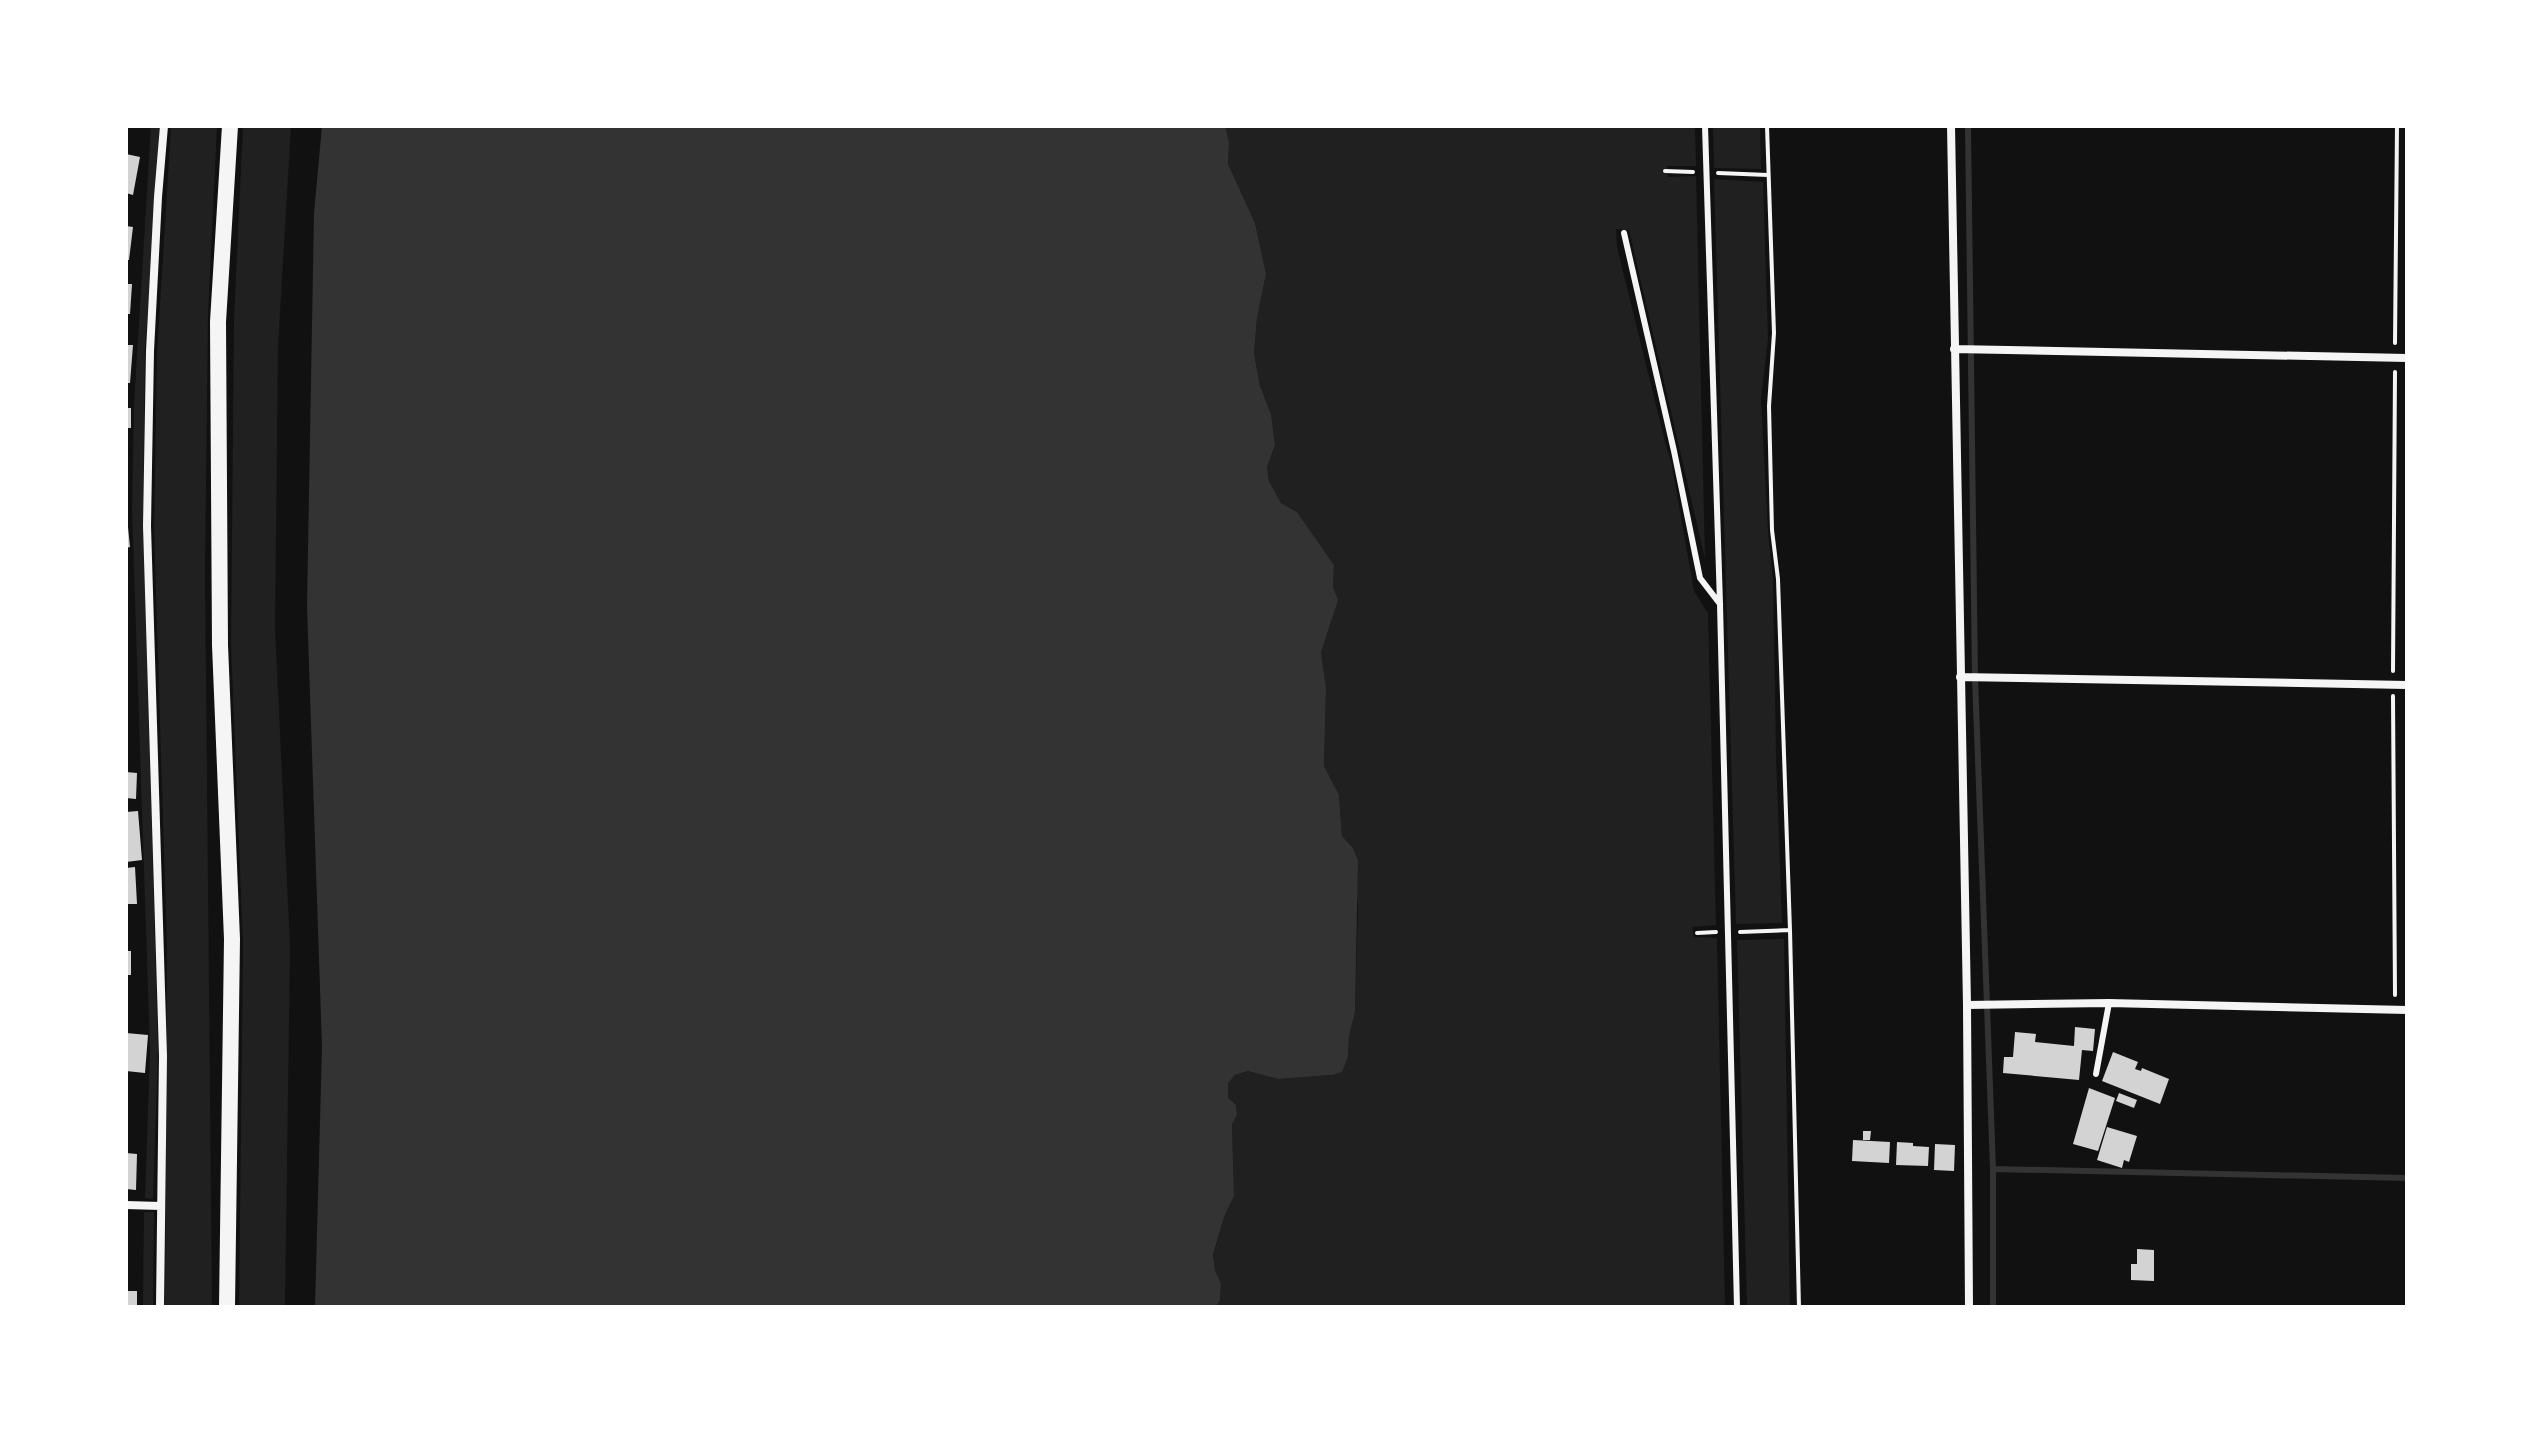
<svg xmlns="http://www.w3.org/2000/svg" width="2533" height="1433" viewBox="0 0 2533 1433" font-family="Merriweather,serif">
<style>
.green{fill:#202020}
.water{fill:#333}
.lines{fill:none;stroke-linecap:round;stroke-linejoin:round}
.stream{stroke:#333;stroke-width:6}
.building{fill:#d3d3d3}
.path{stroke:#f5f5f5;stroke-width:4}
.service{stroke:#f5f5f5;stroke-width:6}
.minor{stroke:#f5f5f5;stroke-width:8}
.secondary{stroke:#f5f5f5;stroke-width:16}
</style>
<rect width="100%" height="100%" fill="#111"/>
<path class="green" d="M151 126H162L145 349 143 523 158 1050 153 1199 145 1198 150 1050 132 510 134 405Z
M171 126H217L208 315 205 571 212 1307H165L167 947 154 529 157 354Z
M243 126H291L278 345 275 627 290 946 285 1307H239L243 946 231 644 234 319Z
M1225 126H1695L1696 166H1667L1668 177 1696 176 1705 559 1629 230 1616 229 1617 247 1666 446 1671 461 1694 591 1708 613 1716 925 1692 927 1694 937 1717 938 1725 1307H1216L1220 1300 1221 1285 1215 1270 1213 1256 1224 1217 1234 1196 1232 1123 1237 1115 1236 1105 1228 1099V1082L1235 1075 1248 1071 1278 1079 1332 1075 1348 1056 1349 1036 1355 1013 1358 908 1356 885 1358 860 1353 848 1342 836 1339 795 1324 766 1326 688 1321 652 1337 600 1333 587 1334 565 1297 512 1281 503 1269 481 1267 467 1275 445 1271 414 1260 386 1254 353 1257 318 1266 274 1255 223 1228 164 1229 142Z
M1713 126H1760L1761 169 1714 168Z
M1714 179 1763 182 1768 339 1761 400 1768 531 1773 580 1776 755 1782 923 1736 924Z
M1784 939 1790 1307H1747L1737 940Z
M144 1212H154L153 1307H143Z"/>
<path class="water" d="M322 126H1225L1229 142 1228 164 1255 223 1266 274 1257 318 1254 353 1260 386 1271 414 1275 445 1267 467 1269 481 1281 503 1297 512 1334 565 1333 587 1338 600 1321 652 1326 688 1324 766 1339 795 1342 836 1353 848 1358 860 1355 1013 1349 1036 1348 1056 1342 1072 1332 1075 1278 1079 1248 1071 1235 1075 1228 1083V1098L1236 1105 1237 1115 1232 1124 1234 1196 1224 1217 1213 1255 1215 1270 1221 1284 1220 1300 1216 1307H315L322 1047 307 606 314 213Z"/>
<g class="lines">
<path class="stream" d="M1968 126 1975 678 1993 1169V1307
M1993 1169 2407 1178"/>
</g>
<path class="building" d="M126 154 140 157 133 195 126 193Z
M126 226 133 227 129 260H126Z
M126 284H132L130 314H126Z
M126 345H133L130 383H126Z
M126 408H131V428H126Z
M126 527H128L130 547 126 548Z
M126 772 137 773 136 799 126 798Z
M138 811 142 860 126 862V812Z
M135 867 137 904H126V868Z
M126 951H131V975H126Z
M2075 1027 2095 1029 2093 1051 2082 1050 2079 1080 2003 1073 2004 1057H2013L2015 1032 2036 1034 2035 1042 2074 1046Z
M126 1033 148 1035 145 1073 126 1071Z
M2113 1052 2138 1062 2135 1069 2141 1071 2142 1068 2169 1079 2160 1104 2102 1081Z
M2089 1088 2115 1098 2098 1151 2073 1144Z
M2119 1093 2137 1100 2134 1108 2116 1101Z
M2107 1127 2137 1136 2129 1162 2124 1160 2122 1168 2097 1160Z
M1863 1131H1871L1870 1140H1863Z
M1853 1140 1890 1142 1889 1163 1852 1161Z
M1897 1142 1913 1143V1146L1929 1147 1928 1166 1896 1165Z
M1935 1144 1955 1145 1954 1171 1934 1170Z
M126 1153 137 1154 136 1190 126 1189Z
M2137 1249 2154 1250V1281L2131 1280V1264H2137Z
M126 1291H137V1307H126Z"/>
<g class="lines">
<path class="path" d="M1767 126 1774 333 1769 406 1772 530 1778 579 1790 930 1799 1307
M1665 171 1693 172
M1718 173 1768 175
M2395 343 2397 126
M2393 671 2395 372
M2393 696 2395 995
M1740 932 1790 930
M1697 933 1716 932"/>
<path class="service" d="M1705 126 1720 604 1737 1307
M1624 233 1674 451 1700 578 1720 604
M2096 1074 2109 1003"/>
<path class="minor" d="M1951 126 1967 1005 1969 1307
M1954 349 2407 358
M1960 677 2407 685
M1967 1005 2109 1003 2407 1010
M126 1205 161 1206
M160 1307 163 1056 147 526 150 351 158 197 164 126"/>
<path class="secondary" d="M227 1307 232 939 220 645 218 322 230 126"/>
</g>
<rect width="2533" height="1433" fill="none" stroke="#ffffff" stroke-width="256"/>
</svg>
